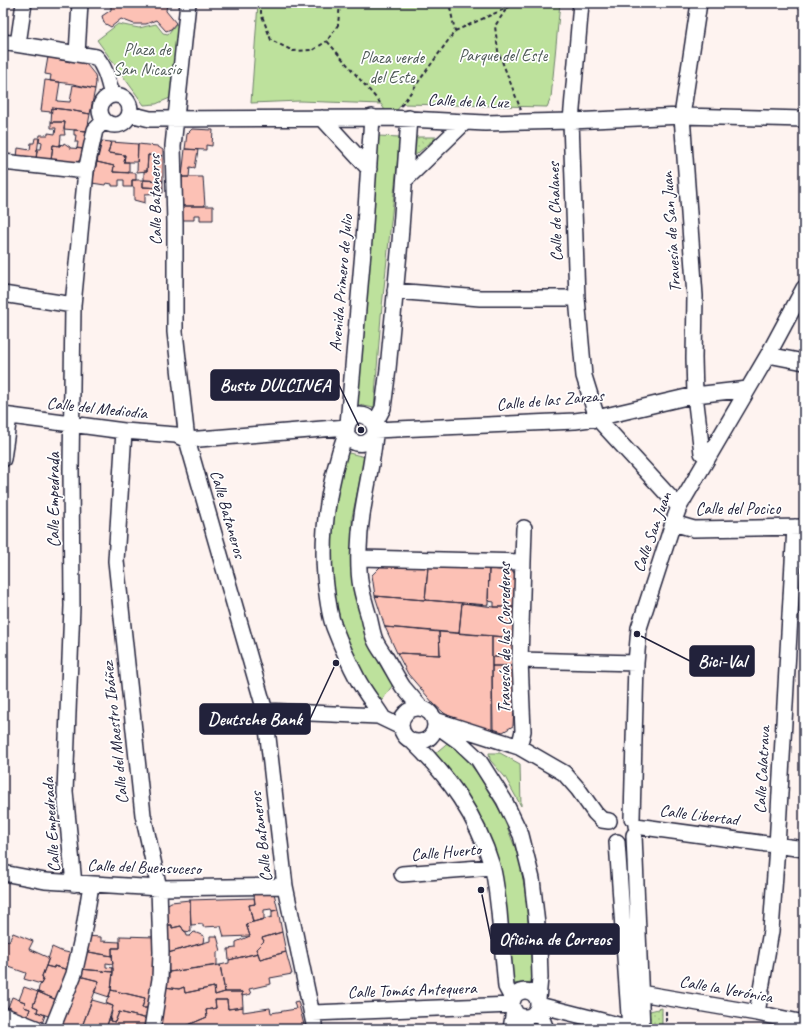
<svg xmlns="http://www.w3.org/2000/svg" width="807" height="1032" viewBox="0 0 807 1032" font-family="Caveat,sans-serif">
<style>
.grass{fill:url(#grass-dots);stroke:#70826c}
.park{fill:#bde19c;stroke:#70826c}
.building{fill:#fcc1b5;stroke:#22223b}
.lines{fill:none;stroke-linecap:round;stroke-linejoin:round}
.minor-casing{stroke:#22223b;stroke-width:18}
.path{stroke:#22223b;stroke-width:2;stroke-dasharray:4 3;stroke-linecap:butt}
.minor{stroke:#fff;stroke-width:15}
.labels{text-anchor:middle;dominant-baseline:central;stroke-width:3.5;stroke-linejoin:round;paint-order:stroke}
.park-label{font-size:17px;fill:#505b58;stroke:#fff}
.street-label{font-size:17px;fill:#22223b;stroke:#fff}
.leader{fill:none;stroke:#22223b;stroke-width:1.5}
.callout-dot{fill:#22223b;stroke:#fff;stroke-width:1.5}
.callout{fill:#22223b;stroke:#22223b;stroke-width:1.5}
.callout-label{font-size:18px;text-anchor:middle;font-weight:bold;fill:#fff}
</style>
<defs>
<pattern id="grass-dots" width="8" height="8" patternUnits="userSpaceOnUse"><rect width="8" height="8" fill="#bde19c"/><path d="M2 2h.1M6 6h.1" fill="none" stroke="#a2c187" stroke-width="1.8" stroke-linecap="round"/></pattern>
</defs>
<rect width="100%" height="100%" fill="#fef3f0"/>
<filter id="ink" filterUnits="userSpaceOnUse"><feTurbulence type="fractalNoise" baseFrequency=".025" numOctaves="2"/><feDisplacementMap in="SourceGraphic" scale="8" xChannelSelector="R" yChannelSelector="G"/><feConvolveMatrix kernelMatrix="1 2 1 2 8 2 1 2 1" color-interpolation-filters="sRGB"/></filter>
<g filter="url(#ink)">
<path class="grass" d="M414 137H437L412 158Z
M662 1008V1029H648L647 1018 650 1011Z"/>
<path class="park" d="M258 3H560L551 98 547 107 402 104 390 118 381 104 300 101 251 103Z
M118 24 139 28 156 24 163 33 168 34 176 24 181 25 170 98 156 104 144 105 97 40Z
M378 136 400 137 381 316 374 408 354 404Z
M345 452 365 457 352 517 353 569 394 683 381 702C374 691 366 680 360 669 341 633 331 591 330 551 329 518 338 484 345 452Z
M451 740 477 773 502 814 520 860 526 898 533 982 511 984 499 865 484 825 465 793 433 755Z
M489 753H500L520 764 521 806 505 777 490 760Z"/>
<path class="building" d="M111 3H167L166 11 176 23 171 29 166 31 156 20 146 24H134L121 19 111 27 104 23 102 16 111 10Z
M48 57 70 62V60L80 61 87 65 95 75 96 82 95 89 73 84 50 81 51 75 45 74Z
M45 80 60 82 57 101 70 102 73 85 95 89 90 114 69 110 52 108 51 112 41 111Z
M52 108 69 110 90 114 87 131 64 129 65 122H51Z
M51 122H65L64 129 65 135H61L60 146 53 145 51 160 36 159 37 149H41L42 142 39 141 40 135H48V133L55 134 56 128H51Z
M192 129 213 130 212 146 206 145V150L185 149 187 134Z
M74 130 87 131 84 149 77 148 78 142H75L76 135H74Z
M35 138H39L36 159 17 157 18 148 30 150 31 143H34Z
M102 141 111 142 108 153 125 155 124 162H129V173L113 172 114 166 97 162Z
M111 142 138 144 137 162H124L125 155 108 153Z
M64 143 70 147V148L84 149 83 158 77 162 51 160 53 145 60 146V144L63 145Z
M138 144 157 146 163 150V156L148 155 147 171 137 172Z
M185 149 198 150 195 168 190 167 189 177H182Z
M148 155 163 156V181L144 180V171H147Z
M97 162 114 166 113 172 136 173V180H132V187H124V180H119V186H112V184L106 183 105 185 92 183Z
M182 177H203L205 206H182Z
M132 180H143V187L163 188V193L145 194V203L134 200V187H132Z
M143 180 163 181V188L143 187Z
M182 206H213V220H200V215H194V220H182Z
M383 564 428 567 425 600 375 596 372 575Z
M428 567 489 569 488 605 425 600Z
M489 569 513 571 516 577 517 607H494V602L488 601Z
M375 596 462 603 459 633 385 627Z
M462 603 494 607H517V638L459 633Z
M385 627 439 632 440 655 397 653Z
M439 632 492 636V733L460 722 444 713 434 704 408 674 397 653 440 655Z
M492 636 517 638V657H492Z
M492 657H517V666H492Z
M492 666H516L513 726 503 732 493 729Z
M274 893 278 910 272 911 271 909 264 910V919L253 922 249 905 255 904 254 894Z
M254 898 255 904 249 905 253 922 246 924 250 936 224 937 221 926 203 927V924L191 925 190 900Z
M190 900 191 932 184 931 181 926 172 928V925H168L165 906 171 902Z
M278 910 282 932 262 938 264 941 256 949 258 953 229 960 228 949 236 948V942L250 936 246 924 272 917V911Z
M165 925H172V928L181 926 184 931 186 932 187 936H190L194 932 204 936 203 943 168 953Z
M282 932 286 952 260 959 256 949 264 941 262 938Z
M13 933 33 941 29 949 49 958 42 976 43 980 41 984 24 979 26 973 9 967 3 979V939L9 941Z
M85 936 101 937V941L120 942V948H112V956L83 951Z
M120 936 156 937 151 1008H142L145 998 111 990 113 972 112 948H120Z
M210 936H217L221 951 217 952V965L169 972 168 953 210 941Z
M52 947 61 951 74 954 69 970 54 966V968L46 966Z
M83 951 112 956 113 964 106 963V967L113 968V972L80 969Z
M286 952 292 974 270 978 271 984 249 989 251 994 242 996V992H225L220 965 229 963V960L258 953 260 959Z
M220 965 225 992 215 995 214 987 185 993 184 987 179 989 165 987 166 979H169V972Z
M46 966 54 968V966L69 970 59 1001 38 992 39 987 43 980 42 976Z
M80 969 113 972 111 990 109 997 94 992 99 981 79 976Z
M79 976 99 981 81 1029H57Z
M24 987 38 992 33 1006 38 1008 37 1012 45 1015 41 1027 26 1021 30 1009 24 1007 25 1002 19 1000Z
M165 987 179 989 184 987 185 993 214 987 215 995 225 992H242L243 1007 228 1009 227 1000H215L216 1008 206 1010 207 1017 186 1026 157 1025Z
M111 990 145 998 142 1008H151L148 1019 119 1012 115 1022 110 1021 113 1006 106 1003Z
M38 992 59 1001 54 1018 37 1012 38 1008 33 1006Z
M12 997 25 1002 24 1007 30 1009 26 1021 9 1015 11 1008 8 1007Z
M92 1000 113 1006 106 1029H81Z
M215 1000H227L228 1009 243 1007V1012L270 1008 271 1013 296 1009 294 1002 298 1001 305 1029H156L157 1025 186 1026 207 1017 206 1010 216 1008Z
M119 1012 148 1019 146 1029H106L110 1016 111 1017 110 1021 115 1022Z"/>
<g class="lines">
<g class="minor-casing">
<path id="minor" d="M188 3 173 146 175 223V332L187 440 265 711 285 886 315 1029
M581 3 571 121 577 298 584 376 597 418 679 507
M699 3 682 116 695 296 694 358 695 395 702 453 707 458
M3 42 96 57C106 68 108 81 112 95
M18 44 24 3
M77 54 80 3
M100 110a15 15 0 1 1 30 0a15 15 0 1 1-30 0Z
M130 114 150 119 390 118 485 123 571 121 682 116 804 119
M322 118 369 169
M3 162 86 171
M405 180 465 122
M395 291 480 298H577
M3 294 73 305
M768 355 804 362
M3 415 124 431 176 435 187 440 347 427
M348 424 364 240 372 117
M374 425 383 408 388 369 400 242 409 118
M347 430C330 477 321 527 325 577 327 594 328 611 334 627 341 645 349 663 358 680 365 693 375 705 383 718
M375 430 575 421 597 418 695 395 748 389
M124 431 116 561 143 815 159 888 161 952 160 979 152 1029
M375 433C367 451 342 444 347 426 352 408 376 413 375 434 373 461 366 488 362 515 359 535 357 567 361 587 363 597 366 607 369 617 371 624 372 633 375 640 378 647 383 653 386 658 392 668 397 678 403 687 409 694 415 701 421 708
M3 459 9 416
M673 523 694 529 804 527
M360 558 522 562
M520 660 636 663
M401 725a17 17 0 1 1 34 0a17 17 0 1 1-34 0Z
M265 711 378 716 401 727
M438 721 519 747 564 773 578 789 595 813 602 820 609 821
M436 725 461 743 478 759 504 800 521 835 532 879 539 943 540 978 538 999
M412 741C449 777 477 816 492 866 496 880 497 896 499 911 501 937 504 962 506 987L513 1000
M519 747 523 731 520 660 524 528
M632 818 636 663 639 628 673 523 679 507 768 355 804 288
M636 826 804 849
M634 835 642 1029
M617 842 630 1029
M3 873 45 881 159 888 285 886
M402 874 492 867
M74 884 65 792 72 606 71 469 73 305 86 171 95 130 104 121
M512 1004a13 13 0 1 1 26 0a13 13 0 1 1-26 0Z
M640 993 757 1013 804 1023
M539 1005 630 1028
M538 1009 546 1029
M313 1013 512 1005
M757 1013 771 931 777 846 795 527
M3 1015 38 1029
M52 1029 74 974 83 934 91 885
M511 1029 514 1010"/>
</g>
<path class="path" d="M261 3V13L271 40 293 51 313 50 327 41
M340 3 338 25 327 41 382 105
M507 3V8L495 26 498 51 521 110
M455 31 518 3
M401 106 455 31 449 3
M666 1011V1029"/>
<use href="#minor" class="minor"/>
</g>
</g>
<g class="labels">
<g class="park-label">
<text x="147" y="49">Plaza de<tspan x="147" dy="20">San Nicasio</tspan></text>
<text x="503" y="55">Parque del Este</text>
<text x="392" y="57">Plaza verde<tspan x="392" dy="20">del Este</tspan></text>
</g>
<g class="street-label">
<text transform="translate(468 101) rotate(2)">Calle de la Luz</text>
<text transform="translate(155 200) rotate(-91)">Calle Bataneros</text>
<text transform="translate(555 212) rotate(-92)">Calle de Chalanes</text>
<text transform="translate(671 232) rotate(-94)">Travesía de San Juan</text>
<text transform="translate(341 283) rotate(-85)">Avenida Primero de Julio</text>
<text transform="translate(550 400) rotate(-5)">Calle de las Zarzas</text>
<text transform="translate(97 408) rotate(6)">Calle del Mediodía</text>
<text transform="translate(53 500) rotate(-90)">Calle Empedrada</text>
<text x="738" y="508">Calle del Pocico</text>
<text transform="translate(228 514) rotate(74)">Calle Bataneros</text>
<text transform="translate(652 532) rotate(-70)">Calle San Juan</text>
<text transform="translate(504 638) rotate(-90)">Travesía de las Correderas</text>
<text transform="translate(115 733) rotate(-96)">Calle del Maestro Ibáñez</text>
<text transform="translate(762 770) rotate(-87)">Calle Calatrava</text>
<text transform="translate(699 815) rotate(7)">Calle Libertad</text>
<text transform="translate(51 825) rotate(-94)">Calle Empedrada</text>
<text transform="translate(261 837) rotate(-97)">Calle Bataneros</text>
<text transform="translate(446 852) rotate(-5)">Calle Huerto</text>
<text transform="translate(144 867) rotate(2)">Calle del Buensuceso</text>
<text transform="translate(726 989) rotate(10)">Calle la Verónica</text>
<text transform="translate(412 990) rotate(-2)">Calle Tomás Antequera</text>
</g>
</g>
<path class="leader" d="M361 430L339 385M637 634L690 661M336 663L310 719M481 890L491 939"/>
<g class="callout-dot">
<circle cx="361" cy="430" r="4"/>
<circle cx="637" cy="634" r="4"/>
<circle cx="336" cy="663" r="4"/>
<circle cx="481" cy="890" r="4"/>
</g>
<g class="callout">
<rect x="211" y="370" width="128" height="30" rx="4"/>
<rect x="690" y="646" width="64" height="30" rx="4"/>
<rect x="200" y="704" width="110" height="30" rx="4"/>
<rect x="491" y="924" width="128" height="30" rx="4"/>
</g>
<g class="callout-label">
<text x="275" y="391">Busto DULCINEA</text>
<text x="722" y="667">Bici-Val</text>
<text x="255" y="725">Deutsche Bank</text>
<text x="555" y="945">Oficina de Correos</text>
</g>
<rect width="807" height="1032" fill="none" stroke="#fff" stroke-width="16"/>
<rect x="8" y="8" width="791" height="1016" fill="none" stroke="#22223b" stroke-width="1.5" filter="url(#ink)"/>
</svg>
